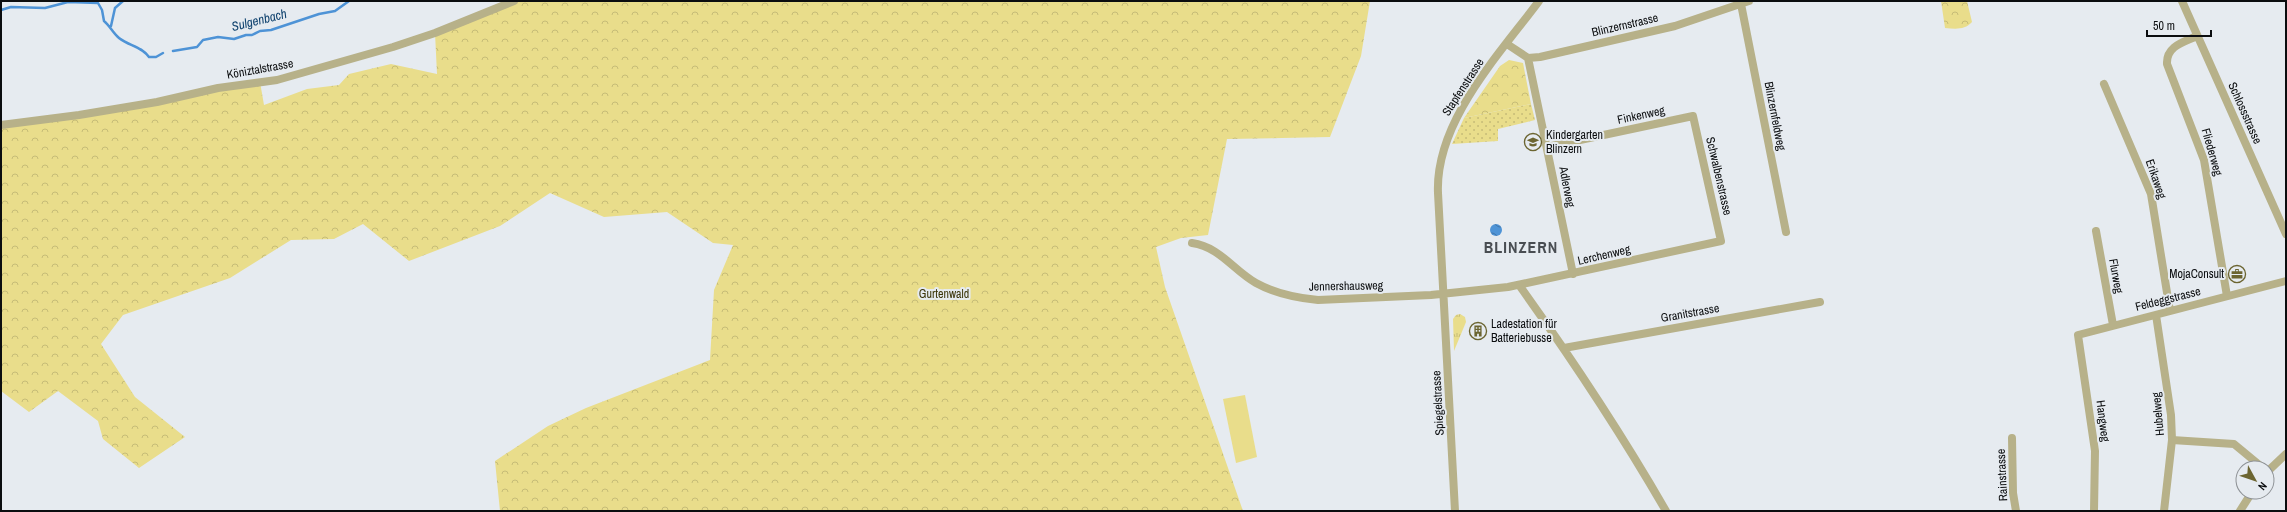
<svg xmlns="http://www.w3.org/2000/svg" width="2287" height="512" viewBox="0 0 2287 512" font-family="'Archivo Narrow',sans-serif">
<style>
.grass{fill:url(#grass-tufts)}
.forest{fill:url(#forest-crowns)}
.garden{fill:url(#garden-dots)}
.pitch{fill:#e9dd8b}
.water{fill:url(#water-waves)}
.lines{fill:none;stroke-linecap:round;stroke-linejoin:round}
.stream{stroke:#4e93d6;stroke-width:2.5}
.street{stroke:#b7b189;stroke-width:8}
.labels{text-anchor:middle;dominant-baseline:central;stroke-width:4;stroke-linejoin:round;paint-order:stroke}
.street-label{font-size:12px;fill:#0b0d0f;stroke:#e6ebf0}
.poi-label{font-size:12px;fill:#0b0d0f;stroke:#e6ebf0;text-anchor:start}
.park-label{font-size:12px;fill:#3b3508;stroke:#e6ebf0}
.water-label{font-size:13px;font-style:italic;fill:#0e416d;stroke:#e6ebf0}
.district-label{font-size:16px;font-weight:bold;letter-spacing:1px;fill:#494d52;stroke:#e6ebf0}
</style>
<defs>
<pattern id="grass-tufts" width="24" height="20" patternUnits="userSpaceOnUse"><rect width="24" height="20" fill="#e9dd8b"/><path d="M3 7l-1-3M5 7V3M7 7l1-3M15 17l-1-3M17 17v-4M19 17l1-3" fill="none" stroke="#c6bc77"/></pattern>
<pattern id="forest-crowns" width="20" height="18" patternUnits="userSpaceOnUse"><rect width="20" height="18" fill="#e9dd8b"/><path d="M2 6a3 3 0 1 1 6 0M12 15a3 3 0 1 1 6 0" fill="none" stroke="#c6bc77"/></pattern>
<pattern id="garden-dots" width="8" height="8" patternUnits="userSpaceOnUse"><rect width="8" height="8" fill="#e9dd8b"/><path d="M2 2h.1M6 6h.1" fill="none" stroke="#c6bc77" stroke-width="1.8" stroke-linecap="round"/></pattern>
<pattern id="water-waves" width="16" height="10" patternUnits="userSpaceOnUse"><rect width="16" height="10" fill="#4e93d6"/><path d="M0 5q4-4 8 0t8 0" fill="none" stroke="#3f76ac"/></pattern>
</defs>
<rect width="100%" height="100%" fill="#e6ebf0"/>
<path class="grass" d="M1460 314 1465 317 1466 322 1454 351 1453 319 1456 315Z"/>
<path class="forest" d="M514 1H1370L1361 56 1330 137 1227 139 1208 235 1181 238 1156 247 1165 287 1243 511H500L495 461 548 426 586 408 710 360 714 290 733 245 713 243 667 212 604 217 550 193 500 226 409 261 363 224 334 239 291 240 230 278 123 315 101 344 135 397 185 437 139 468 103 439 98 421 58 391 29 412 1 391V125L260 82 264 105 307 89 339 85 349 74 391 64 437 74 435 33Z
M1941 1H1967L1972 22C1965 30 1956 29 1945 28Z
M1509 60 1523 63 1531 104 1464 118 1500 66Z"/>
<path class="garden" d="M1531 104 1535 120 1498 129V141L1452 144 1464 118Z"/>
<path class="pitch" d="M1245 395 1257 457 1236 463 1223 399Z"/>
<path class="water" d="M1490 230a6 6 0 1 1 12 0a6 6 0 1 1-12 0Z"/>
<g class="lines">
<path class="stream" d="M1 10 11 7 45 8 68 2 98 3 102 10 104 21C110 26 113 33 119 38 129 46 141 46 149 57H156L163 53
M111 26 115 8 123 1
M173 51 197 47 203 40 218 37 234 39 246 35H252L260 31 271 30 319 14 335 11 349 1"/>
<path class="street" d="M2182 1 2286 234
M1741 4 1786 232
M2197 36C2184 42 2166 46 2167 64L2204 160 2227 296
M1507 44 1528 58 1540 57 1675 26 1749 1
M1528 58 1573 274
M2104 84 2151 194 2170 311
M1 125 79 115 157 102 218 88 277 80 393 47 435 33 514 1
M2096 231 2113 325
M1192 243C1220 247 1233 270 1256 283 1276 294 1297 298 1318 300L1431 295 1508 287 1721 241 1693 116 1547 147
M1519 285C1572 359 1621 433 1666 511
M2156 315 2171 415 2172 440 2164 511
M1564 348 1820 302
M2012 438 2013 493 2016 511
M2172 440 2234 444 2263 468
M2267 472 2286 454
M1455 511 1438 193C1435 122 1498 56 1539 1
M2094 511 2095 451 2078 335 2286 281
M2240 511 2252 492"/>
</g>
<defs>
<g id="school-ring" transform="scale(0.9)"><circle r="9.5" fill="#e6ebf0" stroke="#6c6531" stroke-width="1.5"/><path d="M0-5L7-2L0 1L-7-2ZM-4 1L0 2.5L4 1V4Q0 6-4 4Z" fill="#6c6531"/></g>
<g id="office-ring" transform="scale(0.9)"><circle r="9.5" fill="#e6ebf0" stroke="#6c6531" stroke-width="1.5"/><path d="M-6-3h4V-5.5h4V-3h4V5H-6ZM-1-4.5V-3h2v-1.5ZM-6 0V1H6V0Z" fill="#6c6531"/></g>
<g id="building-ring" transform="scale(0.9)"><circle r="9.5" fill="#e6ebf0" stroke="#6c6531" stroke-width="1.5"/><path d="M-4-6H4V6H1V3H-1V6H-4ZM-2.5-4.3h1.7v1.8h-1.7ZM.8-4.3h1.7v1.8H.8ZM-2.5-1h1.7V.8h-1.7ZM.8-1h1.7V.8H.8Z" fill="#6c6531"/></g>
</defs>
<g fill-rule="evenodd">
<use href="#school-ring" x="1533" y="142"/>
<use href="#office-ring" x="2237" y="274"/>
<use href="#building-ring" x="1478" y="331"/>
</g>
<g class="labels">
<g class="street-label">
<text transform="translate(1625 25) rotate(-13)">Blinzernstrasse</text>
<text transform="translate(260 69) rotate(-10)">Köniztalstrasse</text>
<text transform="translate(1463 87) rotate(-57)">Stapfenstrasse</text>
<text transform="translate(2245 113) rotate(66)">Schlossstrasse</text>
<text transform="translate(1641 115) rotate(-12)">Finkenweg</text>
<text transform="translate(1775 116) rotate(79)">Blinzernfeldweg</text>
<text transform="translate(2212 152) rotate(74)">Fliederweg</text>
<text transform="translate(1719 176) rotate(77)">Schwalbenstrasse</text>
<text transform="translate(2156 179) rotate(71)">Erikaweg</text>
<text transform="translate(1567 187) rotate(79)">Adlerweg</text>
<text transform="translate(1604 255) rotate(-13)">Lerchenweg</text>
<text transform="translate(2116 276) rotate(80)">Flurweg</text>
<text transform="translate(1346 286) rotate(-1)">Jennershausweg</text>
<text transform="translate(2168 299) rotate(-14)">Feldeggstrasse</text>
<text transform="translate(1690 313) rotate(-10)">Granitstrasse</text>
<text transform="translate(1438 403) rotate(-93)">Spiegelstrasse</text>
<text transform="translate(2158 414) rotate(-95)">Hubelweg</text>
<text transform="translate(2103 421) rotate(83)">Hangweg</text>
<text transform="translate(2002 475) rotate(-93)">Rainstrasse</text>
</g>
<g class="poi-label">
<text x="1546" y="135">Kindergarten<tspan x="1546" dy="14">Blinzern</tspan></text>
<text x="2224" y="274" text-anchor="end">MojaConsult</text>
<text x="1491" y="324">Ladestation für<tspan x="1491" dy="14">Batteriebusse</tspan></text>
</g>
<g class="park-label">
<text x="944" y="294">Gurtenwald</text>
</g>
<g class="water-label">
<text transform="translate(259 20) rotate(-14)">Sulgenbach</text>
</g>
<g class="district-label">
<text x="1521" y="247">BLINZERN</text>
</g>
</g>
<rect width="2287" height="512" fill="none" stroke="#0b0d0f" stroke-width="4"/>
<g transform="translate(2255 480) rotate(130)"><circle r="19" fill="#e6ebf0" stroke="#8e9296"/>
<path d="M0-3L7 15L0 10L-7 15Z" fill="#6c6531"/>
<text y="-6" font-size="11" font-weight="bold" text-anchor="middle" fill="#0b0d0f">N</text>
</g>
<path d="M2147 30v6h64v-6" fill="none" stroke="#0b0d0f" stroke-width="2"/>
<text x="2153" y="30" font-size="12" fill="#0b0d0f" stroke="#e6ebf0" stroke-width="3" paint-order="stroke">50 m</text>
</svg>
